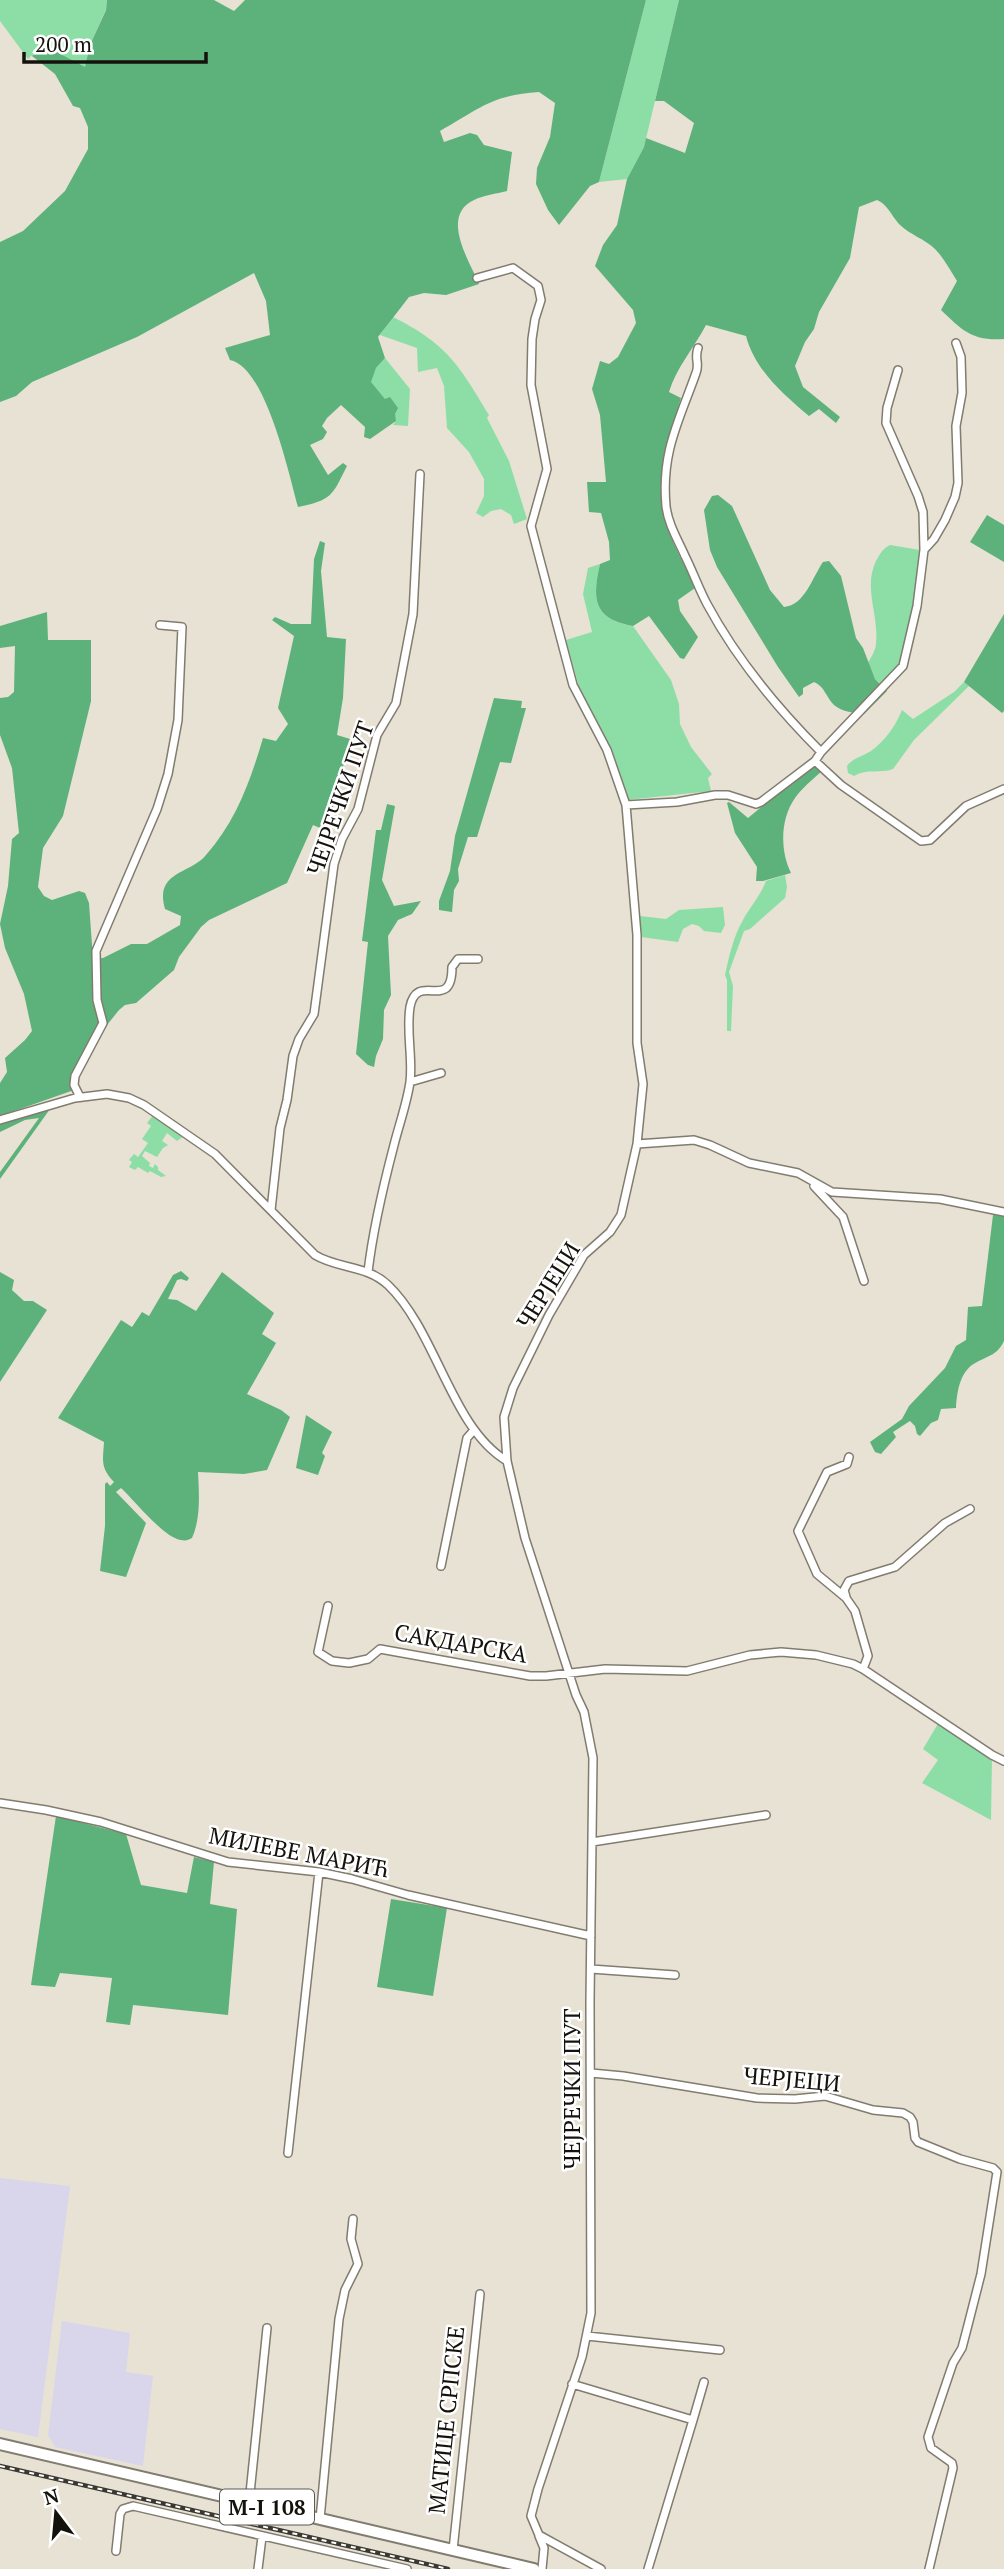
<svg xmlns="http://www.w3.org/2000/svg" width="1004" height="2569" viewBox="0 0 1004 2569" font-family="'PT Serif',serif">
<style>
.industrial{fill:#d9d5eb}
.green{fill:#8cdea6}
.forest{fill:#5cb27a}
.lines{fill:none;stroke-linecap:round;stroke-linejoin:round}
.minor-casing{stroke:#817c6f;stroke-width:10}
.primary-casing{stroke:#817c6f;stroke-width:14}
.minor{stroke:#fff;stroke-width:7}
.primary{stroke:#fff;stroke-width:10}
.rail-casing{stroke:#3a3831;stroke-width:4.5}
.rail{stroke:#fff;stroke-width:2;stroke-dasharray:5;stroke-linecap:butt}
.labels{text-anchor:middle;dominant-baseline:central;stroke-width:5;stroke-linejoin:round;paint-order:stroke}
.shield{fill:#fff;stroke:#5a5956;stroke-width:2}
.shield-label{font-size:21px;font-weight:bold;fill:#14120d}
.street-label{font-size:23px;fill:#14120d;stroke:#fff}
</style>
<rect width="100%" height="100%" fill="#e7e2d3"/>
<path class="industrial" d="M0 2178 70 2186 38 2437 0 2429Z
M62 2321 130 2333 126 2372 153 2376 143 2466 55 2447 48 2435Z"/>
<path class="green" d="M0 0H107L106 9 90 45 85 68 53 50 46 42 28 59 0 21Z
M646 0H679L644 147 627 179 599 182Z
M393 317C447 344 459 365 489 415L487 418 509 461 527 519 514 524 511 515 501 509 491 511 483 517 476 513 484 496V479L469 452 447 428 444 386 437 368 418 372 417 348 380 335Z
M385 358 410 389 408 426 393 425 396 421 385 399 370 382 376 368Z
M890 545 920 550 915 606 901 663 883 686 875 679 868 663C871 657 876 650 876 643 879 615 863 588 876 561 880 554 882 549 890 545Z
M600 564C592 600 593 619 633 626L671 680 679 704 680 724 691 747 712 774 708 778 711 791 627 800 612 755 582 698 566 640 592 632 583 594 588 568Z
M964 682 969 686 914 740 893 769C880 774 867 768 854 776L848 773 847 766C854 757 862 757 871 751 886 740 896 725 902 710L913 719 954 692Z
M785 875 787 887 785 898 750 929 744 931 729 972 733 986 731 1031H727V980L725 975C729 957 733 937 743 920 750 907 761 895 766 881Z
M723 907 725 925 721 933 704 931 699 926 692 924 683 929 678 942 641 937 640 916 666 919 679 910Z
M154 1114 184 1136 177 1141 167 1133 162 1141 168 1145 163 1148 157 1157 145 1151 142 1156 150 1163 149 1166 153 1168 155 1164 158 1167V1170L166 1176 161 1177 150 1171 148 1173 138 1167 135 1170 129 1167 132 1162 129 1160 134 1154 138 1157 148 1143 142 1139 151 1126 147 1123Z
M939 1722 992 1757 991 1820 922 1783 938 1760 923 1749Z"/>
<path class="forest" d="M107 0H214L234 11 245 0H646L599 182 590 186 559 225 548 210 536 184 537 168 550 137 555 103 539 92C492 95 479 109 440 131L444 142 470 133 477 135 484 145 512 152 507 191C496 194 484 195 474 200 440 216 469 260 479 284L446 295 424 293 409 297 378 337 385 358 376 368 371 382 385 399 390 397 398 408 395 414 396 421 370 439 364 437 365 427 341 405 327 418 322 426 327 432 323 439 310 445 328 475 343 463 347 466C332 496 332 500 298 507 289 475 266 367 230 360L225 348 270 335 266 301 254 273 137 337 32 382 16 396 0 402V242L23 231 65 191 88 149V127L80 108 73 106 55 74 32 56 46 41 53 50 85 67 90 45 106 10Z
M679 0H1004V339C972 341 963 331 941 310L957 281C950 270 944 258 935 249 925 239 910 235 899 224 891 215 888 205 877 200L859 207 850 258 819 312 814 329 805 342 795 366 803 387 840 417 836 423 819 409 809 416C783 394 755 370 746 336L706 325C694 348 676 368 669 392L681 398C669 437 655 477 665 519 670 540 686 567 695 588L678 600 680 611 698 637 684 659 680 658 649 616 633 626C593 619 592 599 600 564L610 560 609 542 601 513 589 512 587 482H606L600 415 592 389 600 361 609 364 618 357 636 323 633 310 595 266 603 245 617 225 627 179 644 147 646 138 685 153 694 123 664 101H655Z
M718 495 732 506 770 590 784 607C805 605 812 578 823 562L829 561 841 576 856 638 863 648 875 679 887 691 864 714C855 713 842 712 834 705 826 697 825 687 814 682L803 688V694L799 697 778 667 717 567 710 550 704 510 712 496Z
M987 515 1004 525V562L970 542Z
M320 541 325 543 321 571 327 637 346 639 343 698 337 735 350 739 327 831 313 825 287 883 209 920 201 927 179 957 174 970 136 1003 125 1005 119 1010 99 1035 76 1079 77 1089 0 1116V1083L7 1072 5 1058 25 1040 32 1031 24 994 5 948 0 924 8 886 12 839 19 833 12 768 0 735V698L8 697 14 692 15 646 0 648V626L47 612 48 640H91V701L63 816 43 848 38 887 44 896 52 900 79 891 85 893 89 903 93 959 103 958 131 944H147L180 925 181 916 165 909C154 871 191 874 206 855 236 821 250 782 263 738L276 741 288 724 278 708 294 636 272 620 275 617 291 624H311L314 559Z
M1004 614V711L1002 713 964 682Z
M494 698 522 701 521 708H526L511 763 500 762 477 837H468L458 869 459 881 454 890 452 912 439 910V901L450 871 455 836Z
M814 763 822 771C813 779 802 788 795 798 780 819 780 851 791 873L763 881H756L757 867 735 833 727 803 729 802 748 818Z
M387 804 395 806 382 880 394 906 421 901 412 914 398 920 388 936 391 995 384 1010 383 1039 376 1056 374 1067 368 1065 356 1054 368 942 362 941 376 830H381Z
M55 1102 0 1179V1172L39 1118 25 1120 0 1132V1119Z
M993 1215 1004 1216V1341C997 1355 990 1355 977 1362 960 1370 957 1391 956 1408L941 1409 938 1420 931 1423 920 1436 917 1434 915 1426 910 1421 893 1432 896 1437 881 1454 875 1452 870 1442 902 1419 909 1406 945 1368 956 1346 966 1340 968 1307 982 1306Z
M181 1271 189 1278 187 1281 181 1279 177 1280 168 1299 177 1300 196 1311 222 1272 274 1313 262 1334 276 1343 247 1394 281 1410 290 1417 267 1470 244 1474 198 1472C199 1493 201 1518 192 1538 188 1540 186 1541 181 1540 164 1538 134 1500 121 1488L116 1492 146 1523 126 1577 100 1571 105 1526V1484L107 1482 110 1486 114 1482C100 1467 103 1461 104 1442L58 1418 121 1320 132 1327 142 1312 149 1316 173 1275Z
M0 1272 14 1280 12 1290 24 1301H33L47 1310 0 1382Z
M306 1415 332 1432 322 1453 325 1456 318 1475 296 1468Z
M56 1816 126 1834 141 1885 187 1893 194 1857 214 1862 210 1904 237 1909 228 2015 133 2005 130 2025 106 2022 112 1978 60 1973 55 1987 31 1985Z
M391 1899 447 1908 433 1996 377 1987Z"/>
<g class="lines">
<g class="minor-casing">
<path id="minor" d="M477 278 513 268 538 286 541 300 535 319 532 339 531 385 547 469 531 526 573 685 607 750 626 805 637 935V1043L643 1084 637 1144 621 1215 610 1232 584 1255 549 1315 513 1388 504 1417 507 1461
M956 343 961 357 962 393 956 426 958 483 955 497 945 520 934 539 924 550 917 606 903 666 821 752 815 761 841 785 921 841 930 840 966 806 1004 789
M698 348C694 358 700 364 696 373 679 421 661 452 666 506 668 524 678 540 685 556 693 572 699 589 707 604 736 658 778 709 821 752
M898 370 887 408 886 423 918 496 923 512 924 550
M626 805 677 802 715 795H728L756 804 761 802 815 761
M410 1082 441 1073
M80 1097 74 1085 75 1076 103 1023 97 1000 96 951 157 809 168 774 178 720 182 627 160 625
M0 1120 75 1098 107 1094 129 1098 144 1105 215 1154 315 1255C338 1269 367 1265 388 1285 437 1332 451 1428 507 1461L525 1538 576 1695 584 1712 593 1758 590 2001 591 2313 582 2357 538 2489 531 2516 539 2535 601 2569
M637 1144 694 1140 710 1145 749 1163 798 1173 832 1192 940 1199 1004 1212
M814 1186 843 1217 864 1281
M271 1210 280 1128 287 1100 293 1056 299 1039 314 1014 334 864 342 839 358 809 377 735 396 703 413 614 420 474
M368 1272C373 1229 383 1187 394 1145 399 1125 407 1103 410 1082 413 1058 406 1032 410 1007 417 970 452 1014 452 967L458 959H478
M849 1457 847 1464 827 1472 798 1531 817 1574 846 1598 855 1611 868 1656 863 1669
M441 1566 467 1438 474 1430
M846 1597 844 1590 849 1581 895 1567 945 1523 970 1509
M328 1606 318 1652 332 1661 349 1663 368 1659 380 1649 530 1676H546L605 1669 687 1671 750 1655 781 1652 816 1655 853 1664 863 1669 992 1755 1004 1761
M0 1803 46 1810 101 1822 228 1862 319 1872 352 1879 408 1895 591 1936
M592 1842 766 1815
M591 1969 675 1975
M591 2073 623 2076 757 2098 795 2099 825 2096 873 2110 903 2113 910 2117 913 2122 915 2138 918 2142 960 2159 993 2168 997 2172 981 2274 968 2325 962 2348 953 2363 928 2437 931 2448 952 2463 953 2468 929 2569
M288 2153 319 1872
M587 2336 720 2350
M572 2384 693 2420 648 2569
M693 2420 704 2382
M249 2503 267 2328
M320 2519 339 2319 345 2290 358 2264 351 2239 353 2219
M539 2536 544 2548 542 2569
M453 2550 480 2294
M116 2551 120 2514 123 2509 133 2506 407 2569
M258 2569 262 2537"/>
</g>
<g class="primary-casing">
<path id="primary" d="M0 2444 534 2569"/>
</g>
<use href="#minor" class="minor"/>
<use href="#primary" class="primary"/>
<g class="rail-casing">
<path id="rail" d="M0 2466 448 2569"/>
</g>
<use href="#rail" class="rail"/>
</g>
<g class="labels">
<rect class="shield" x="220" y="2489.5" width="94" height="35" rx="5"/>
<g class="shield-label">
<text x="267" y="2507">M-I 108</text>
</g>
<g class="street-label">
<text transform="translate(340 798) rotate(-71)">ЧЕЈРЕЧКИ ПУТ</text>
<text transform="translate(548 1285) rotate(-58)">ЧЕРЈЕЦИ</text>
<text transform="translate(461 1643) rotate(10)">САКДАРСКА</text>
<text transform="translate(299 1852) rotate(11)">МИЛЕВЕ МAРИЋ</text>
<text transform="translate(792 2079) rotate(5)">ЧЕРЈЕЦИ</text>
<text transform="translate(571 2089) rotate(-90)">ЧЕЈРЕЧКИ ПУТ</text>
<text transform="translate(446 2420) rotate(-84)">МАТИЦЕ СРПСКЕ</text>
</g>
</g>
<g transform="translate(56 2513) rotate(344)" stroke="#ffffff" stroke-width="5" paint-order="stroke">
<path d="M0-5L12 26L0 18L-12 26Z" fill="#14120d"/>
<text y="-10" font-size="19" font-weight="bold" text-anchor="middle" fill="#14120d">N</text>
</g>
<path d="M24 52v10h182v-10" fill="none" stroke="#14120d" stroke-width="3.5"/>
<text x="35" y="52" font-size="21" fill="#14120d" stroke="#ffffff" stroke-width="5" paint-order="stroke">200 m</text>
</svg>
